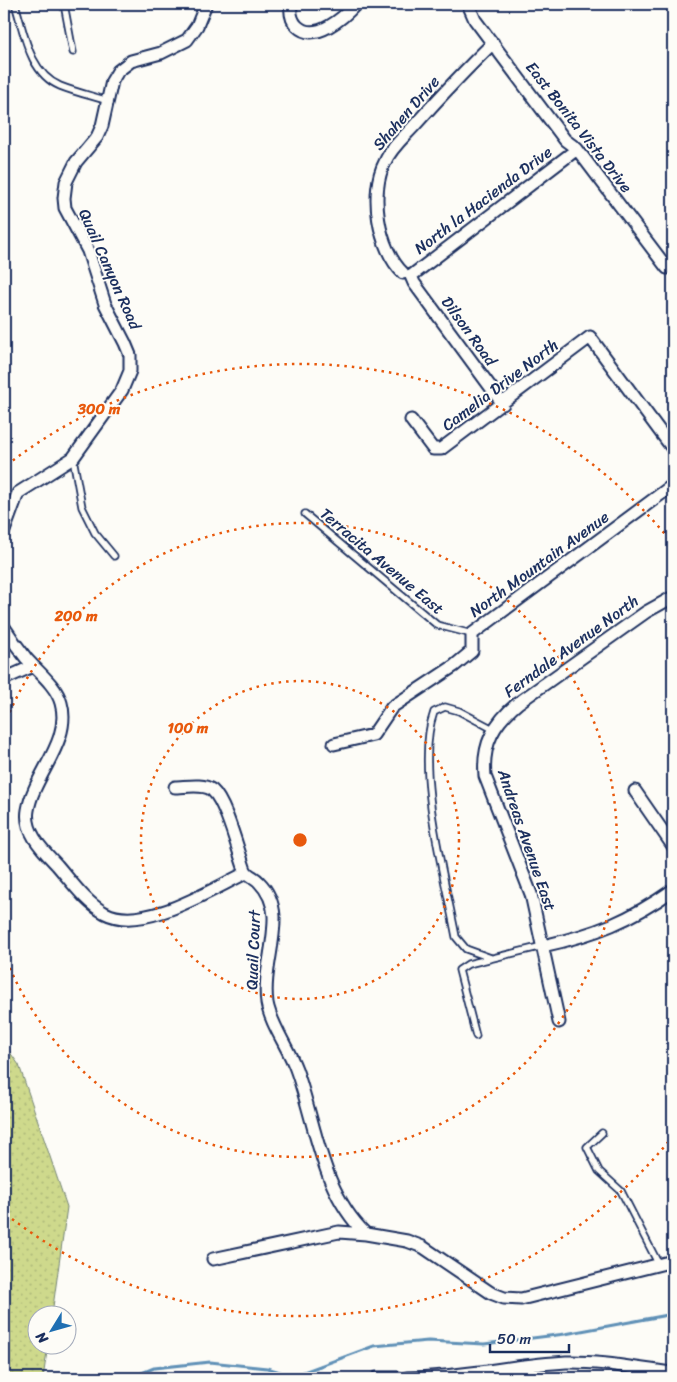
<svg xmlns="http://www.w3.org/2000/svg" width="677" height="1382" viewBox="0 0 677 1382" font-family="Sriracha,sans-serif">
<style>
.grass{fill:url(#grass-dots);stroke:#748475}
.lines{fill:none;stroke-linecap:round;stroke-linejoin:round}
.stream{stroke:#6191b7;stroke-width:3}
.service-casing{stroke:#1b2f5e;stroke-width:9}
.minor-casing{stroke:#1b2f5e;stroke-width:15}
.service{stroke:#fdfcf7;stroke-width:5.5}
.minor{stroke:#fdfcf7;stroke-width:11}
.ring{fill:none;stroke:#e8590c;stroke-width:2.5;stroke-dasharray:2.5 5}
.labels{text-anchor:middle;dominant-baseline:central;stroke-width:4;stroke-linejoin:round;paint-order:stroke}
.street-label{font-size:16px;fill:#1b2f5e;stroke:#fdfcf7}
.centre{fill:#e8590c;stroke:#fdfcf7;stroke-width:2.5}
.ring-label{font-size:15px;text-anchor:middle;font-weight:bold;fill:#e8590c;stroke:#fdfcf7;stroke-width:4;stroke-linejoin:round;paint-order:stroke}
</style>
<defs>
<pattern id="grass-dots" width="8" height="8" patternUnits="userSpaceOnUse" patternTransform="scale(1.25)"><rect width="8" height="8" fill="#ced98c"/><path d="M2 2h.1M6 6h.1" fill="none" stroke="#b0bb7b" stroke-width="1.8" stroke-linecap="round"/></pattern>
</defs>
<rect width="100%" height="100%" fill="#fdfcf7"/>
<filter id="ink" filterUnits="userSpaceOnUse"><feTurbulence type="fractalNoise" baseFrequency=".02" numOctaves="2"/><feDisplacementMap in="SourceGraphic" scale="10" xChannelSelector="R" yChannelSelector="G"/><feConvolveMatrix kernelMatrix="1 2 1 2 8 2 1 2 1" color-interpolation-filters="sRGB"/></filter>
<g filter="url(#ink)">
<path class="grass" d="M4 1044 19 1065 67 1207 52 1314H38V1344L48 1345 43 1378H4Z"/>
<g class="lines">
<path class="stream" d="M130 1378 154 1368 210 1362 267 1368 293 1376 374 1346 428 1341 484 1344 565 1334 673 1314"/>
<g class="service-casing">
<path id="service" d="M15 4C24 32 29 73 60 86 75 92 92 96 108 101
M64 4 73 52
M73 458 82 507 95 533 114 556
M305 514 437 625 472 634
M491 958 466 949 456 937C445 878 414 767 434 712L445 707 459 711 493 729
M476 1036 459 970 468 964 543 946
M602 1133 587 1147 599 1171 621 1191 659 1265"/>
</g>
<g class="minor-casing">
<path id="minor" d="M291 4C290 12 291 20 297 26 315 44 345 16 356 4
M468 4 475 20 565 140 577 149 667 268
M403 273C378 249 369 192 385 162 391 148 404 137 414 126 439 98 465 70 493 43
M503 404 414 283 411 276 577 149
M411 420 433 449H441L590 337 673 449
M4 531 18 493 73 458 122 390 130 371V355L125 343 105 304 88 251 65 208 64 198 66 182 76 162 97 137 102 126 112 81 118 71 131 61 161 53 187 40 197 26 206 4
M4 627C11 638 18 648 26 658 37 671 56 685 61 703 72 741 34 774 28 810 24 832 43 850 57 865 71 881 86 903 105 913 143 933 210 890 246 873
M4 679 33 666
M334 744 373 735 392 707 454 666 472 651V634L673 485
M175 787C185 787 203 783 212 790 226 802 238 851 245 870 248 876 255 877 259 882 268 891 273 904 274 916 275 945 263 974 267 1003 271 1025 288 1047 296 1069 316 1124 321 1191 366 1234
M635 791 673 846
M543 946C596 934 629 921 673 890
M559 1022 531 894 485 776C482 744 494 723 518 703L646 612 673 597
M213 1259 339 1232 366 1234 407 1241 423 1247 491 1293 504 1298 521 1299 673 1261
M377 1378H398
M407 1378C460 1378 513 1365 566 1362 601 1361 639 1369 673 1373"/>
</g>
<use href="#service" class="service"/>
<use href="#minor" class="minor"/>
</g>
</g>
<g class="ring">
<circle cx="300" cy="840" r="159"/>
<path d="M4 726A317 317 0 1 1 4 954"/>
<path d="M673 1136A476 476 0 0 1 7 1215M7 465A476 476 0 0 1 673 544"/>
</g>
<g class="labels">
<g class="street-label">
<text transform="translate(406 113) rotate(-49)">Shahen Drive</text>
<text transform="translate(579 127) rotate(52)">East Bonita Vista Drive</text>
<text transform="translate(483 200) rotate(-37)">North la Hacienda Drive</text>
<text transform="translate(110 269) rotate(66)">Quail Canyon Road</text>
<text transform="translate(469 331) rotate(54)">Dilson Road</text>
<text transform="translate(500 385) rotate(-37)">Camelia Drive North</text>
<text transform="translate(382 561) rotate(40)">Terracita Avenue East</text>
<text transform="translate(539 564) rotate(-36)">North Mountain Avenue</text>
<text transform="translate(571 646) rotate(-36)">Ferndale Avenue North</text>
<text transform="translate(527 840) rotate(71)">Andreas Avenue East</text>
<text transform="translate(253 950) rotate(-88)">Quail Court</text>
</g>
</g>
<circle cx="300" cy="840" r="8" class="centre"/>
<g class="ring-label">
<text x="99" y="414">300 m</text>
<text x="76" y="621">200 m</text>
<text x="188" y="733">100 m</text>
</g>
<rect width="677" height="1382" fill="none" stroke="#fdfcf7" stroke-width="20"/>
<rect x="10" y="10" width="657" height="1362" fill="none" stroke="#1b2f5e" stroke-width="2" filter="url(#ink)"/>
<g transform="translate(52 1330) rotate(233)"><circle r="24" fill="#fdfcf7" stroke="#a3aaba"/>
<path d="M0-4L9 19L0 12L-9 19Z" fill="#1f6fb2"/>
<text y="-8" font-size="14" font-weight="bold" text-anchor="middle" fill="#1b2f5e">N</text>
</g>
<path d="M490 1344v8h79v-8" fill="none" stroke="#1b2f5e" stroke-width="2.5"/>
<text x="497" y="1344" font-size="15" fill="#1b2f5e" stroke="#fdfcf7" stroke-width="4" paint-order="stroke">50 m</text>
</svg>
